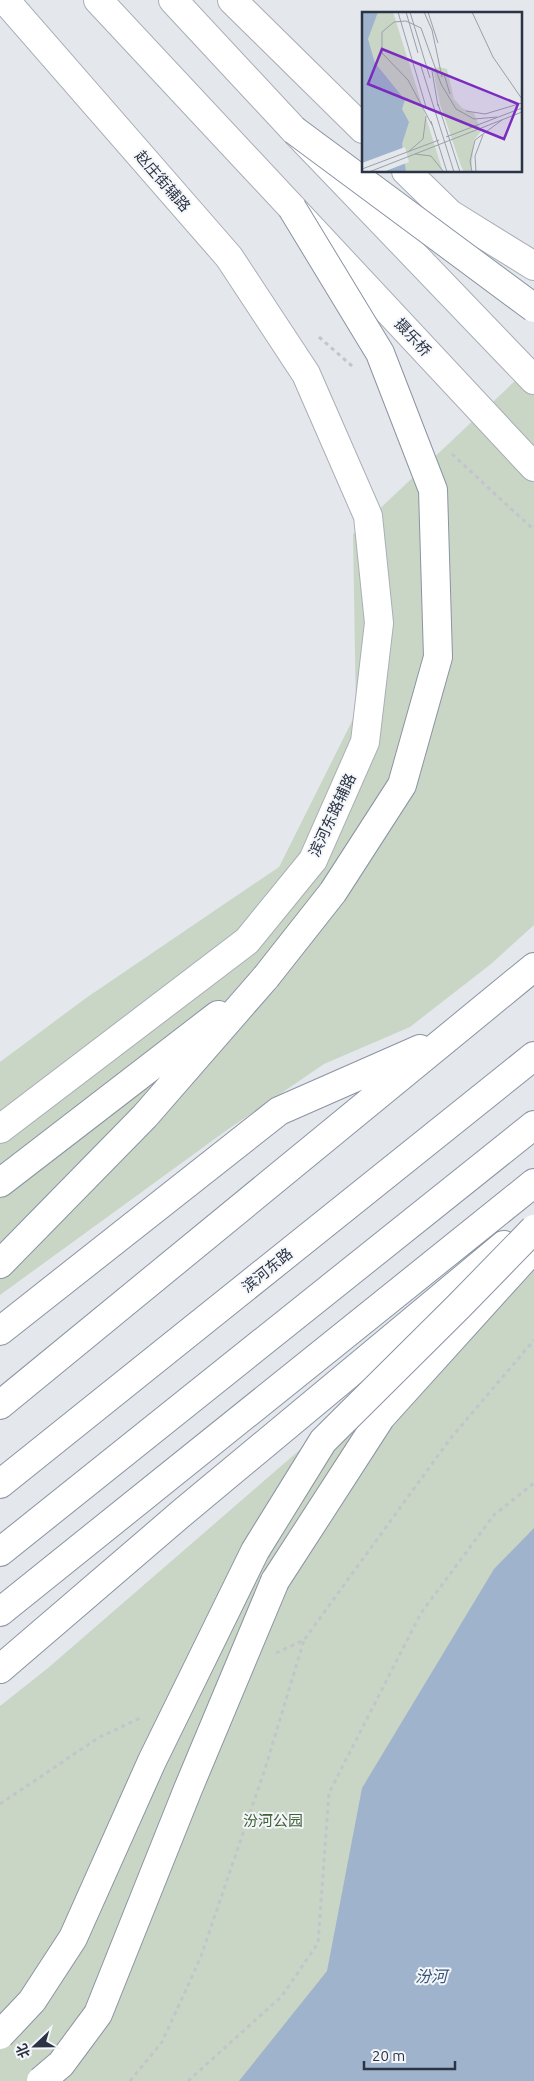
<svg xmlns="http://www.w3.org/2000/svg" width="534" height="2081" viewBox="0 0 534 2081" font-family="Ubuntu,'Noto Sans SC',sans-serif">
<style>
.green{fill:#c9d6c5}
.water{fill:#9fb4cc}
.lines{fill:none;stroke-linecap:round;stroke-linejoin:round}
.secondary-casing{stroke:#a9aeb7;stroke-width:30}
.highway-casing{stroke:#8b94a3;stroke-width:30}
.path{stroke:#c2c5cb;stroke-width:3;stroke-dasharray:4 4;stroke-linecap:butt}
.secondary{stroke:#fff;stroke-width:28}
.highway{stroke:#fff;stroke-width:28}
.highway-bridge-casing{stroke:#8b94a3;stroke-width:30;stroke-linecap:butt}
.highway-bridge{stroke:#fff;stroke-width:28}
.labels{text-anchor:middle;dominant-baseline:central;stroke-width:4;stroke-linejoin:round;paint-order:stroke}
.street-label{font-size:15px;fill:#2b3445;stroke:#f4f6f9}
.park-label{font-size:15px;fill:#3f6138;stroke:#f4f6f9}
.water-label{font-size:16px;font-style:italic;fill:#34527a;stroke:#f4f6f9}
.inset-road{fill:none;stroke:#9a9fa9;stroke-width:1}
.view{fill:#7b2cbf;fill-opacity:0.15;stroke:#7b2cbf;stroke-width:2.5}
.inset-edge{fill:none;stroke:#2b3445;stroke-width:2.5}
</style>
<rect width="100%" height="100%" fill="#e4e7ec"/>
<path class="green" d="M534 363V925L491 964 410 1027 324 1064 227 1130 0 1295V1062L86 998 279 867 356 713 353 534Z
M534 1247V2081H0V1706L48 1668Z"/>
<path class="water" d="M534 1528V2081H239L327 1971 362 1788 494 1569Z"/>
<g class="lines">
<g class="secondary-casing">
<path id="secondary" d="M98 0 534 467
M173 0 294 130 534 380
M232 0 363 129
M406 171 450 214 534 266
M0 1129 247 941 313 860 365 742 379 623 368 516 306 374 229 257 5 0"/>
</g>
<g class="highway-casing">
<path id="highway" d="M0 1183 218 1015
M0 1264 145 1116 266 977
M0 1331 279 1111 420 1049
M0 1405 534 967
M0 1484 534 1056
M0 1552 534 1125
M275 1581 381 1417 534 1248
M0 1612 534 1183
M0 1669 183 1512 504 1245"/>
</g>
<path class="path" d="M319 337 352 366
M452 454 534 530
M276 1653 304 1640 450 1439 534 1340
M0 1804 98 1738 140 1718
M130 2081 162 2042 200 1959 265 1769 304 1640
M188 2081 282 1996 318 1943 329 1793 421 1613 494 1515 534 1483"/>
<use href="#secondary" class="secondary"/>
<use href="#highway" class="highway"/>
<g class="highway-bridge-casing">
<path id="highway-bridge" d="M294 130 534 308
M266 977 333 892 402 785 438 657 433 490 380 353 292 208
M0 2035 32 2001 73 1938 152 1761 255 1551 323 1441 459 1306 534 1229
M41 2081 61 2064 98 2014 188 1789 275 1581"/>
</g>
<use href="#highway-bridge" class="highway-bridge"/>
</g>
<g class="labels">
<g class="street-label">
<text transform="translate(163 181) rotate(49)">赵庄街辅路</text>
<text transform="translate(413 337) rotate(47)">摄乐桥</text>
<text transform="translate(332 815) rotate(-65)">滨河东路辅路</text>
<text transform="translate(267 1270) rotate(-39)">滨河东路</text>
</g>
<g class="park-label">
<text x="273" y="1820">汾河公园</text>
</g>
<g class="water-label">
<text x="431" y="1976">汾河</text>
</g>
</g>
<g transform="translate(362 12)">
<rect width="160" height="160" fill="#e4e7ec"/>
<path d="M0 0H31L81 160H0ZM76 55 85 57 92 87 100 96 112 101 119 119 112 128 109 160H102L99 154 78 92 71 58Z" fill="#c9d6c5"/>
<path d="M0 0H16L6 27 13 51 43 88 40 97 47 110 40 132 44 160H0Z" fill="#9fb4cc"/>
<path d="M43 135 47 150 21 160H0V151Z" fill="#e4e7ec"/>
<path class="inset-road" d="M36 0 64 95M44 0 56 41M48 0 68 66M62 0 70 18 80 65M66 0 76 31M110 0 131 45 160 87M58 51 92 160M70 59 76 94M82 62 88 82M76 92 98 160M104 99 123 102M123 102 160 91M69 109 85 160M70 113 46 68 20 41V20L32 10 44 9 59 16 79 72 94 97 112 107 135 105M84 125 160 96M46 140 61 127 64 104M53 142 69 144 81 159M0 157 77 128M7 160 160 100M110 160 108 149 113 128 140 108M114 160 113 144 121 123"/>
<path class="view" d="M20 37 156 92 142 127 6 72Z"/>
<rect width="160" height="160" class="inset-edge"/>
</g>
<g transform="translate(35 2046) rotate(248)" stroke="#f4f6f9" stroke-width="4" paint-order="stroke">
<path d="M0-4L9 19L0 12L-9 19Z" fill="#2b3445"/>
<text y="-8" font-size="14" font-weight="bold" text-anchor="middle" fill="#2b3445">北</text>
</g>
<path d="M364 2061v8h91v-8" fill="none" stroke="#2b3445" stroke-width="2.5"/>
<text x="372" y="2061" font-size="15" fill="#2b3445" stroke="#f4f6f9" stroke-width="4" paint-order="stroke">20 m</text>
</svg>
